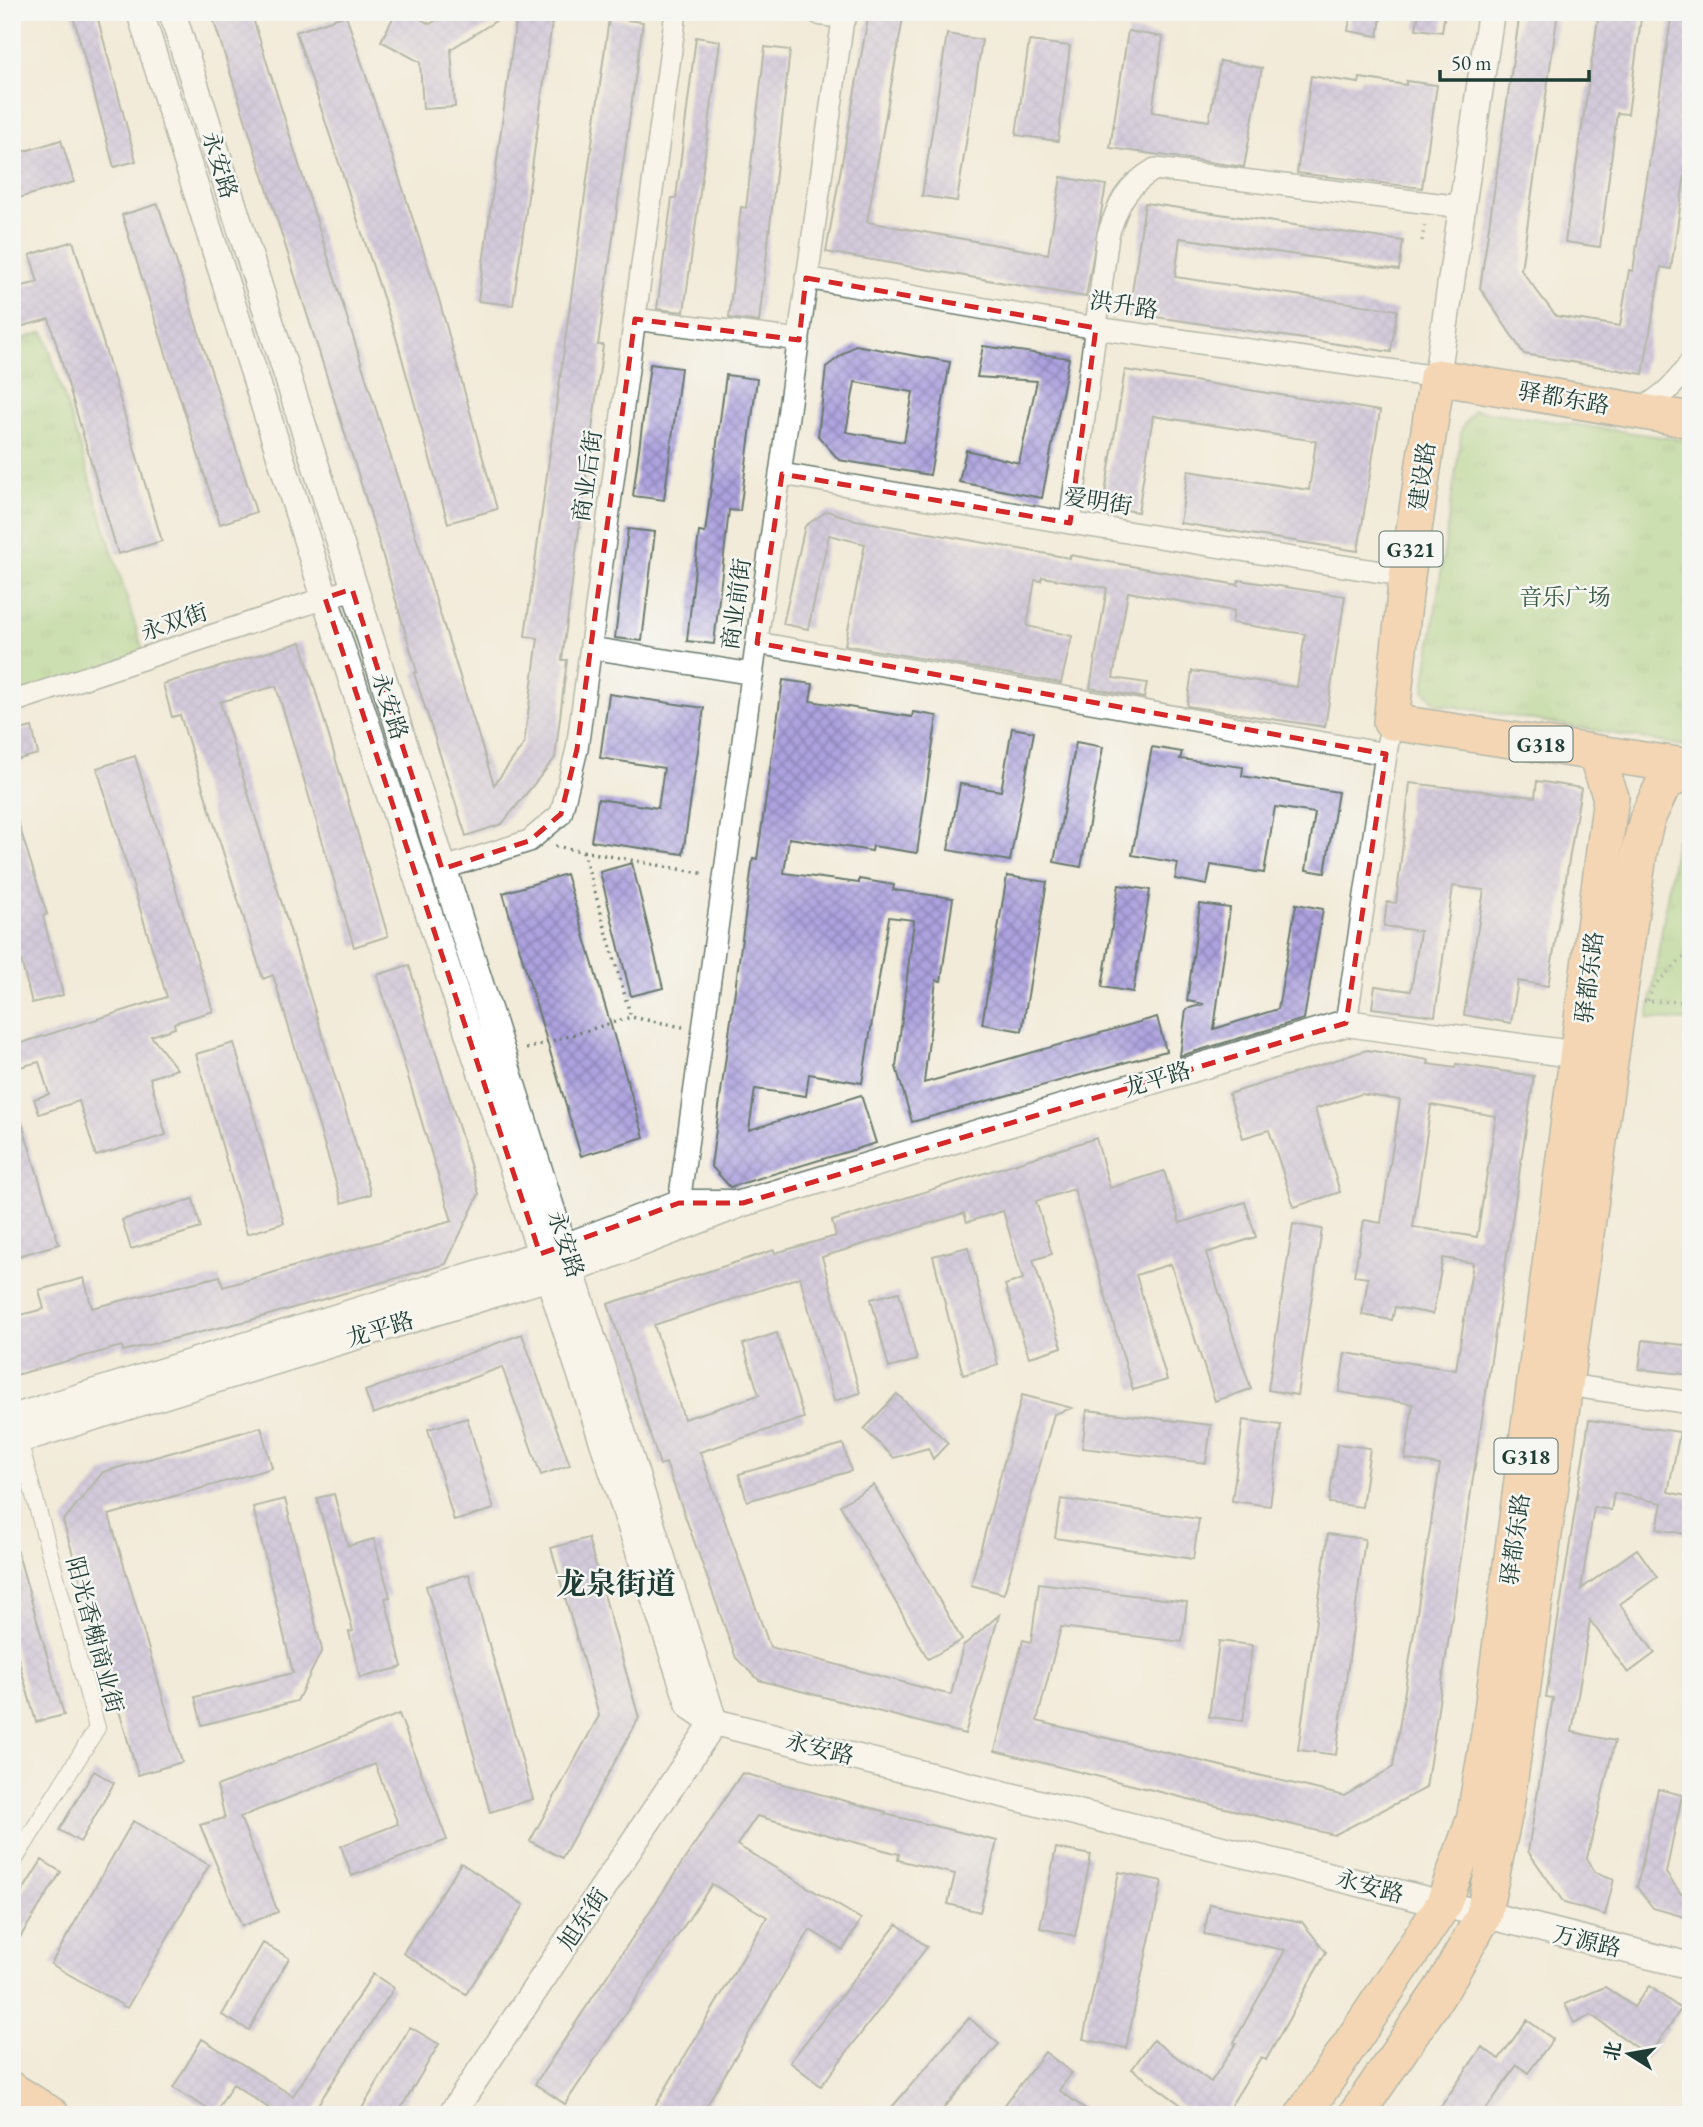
<svg xmlns="http://www.w3.org/2000/svg" width="1703" height="2127" viewBox="0 0 1703 2127" font-family="'EB Garamond','Noto Serif SC',serif">
<style>
.park{fill:url(#park-tufts);stroke:#5e865a;stroke-width:2}
.building{fill:url(#building-cross-hatch);fill-rule:evenodd}
.lines{fill:none;stroke-linecap:round;stroke-linejoin:round}
.pedestrian-casing{stroke:#697a6e;stroke-width:18}
.minor-casing{stroke:#697a6e;stroke-width:24}
.tertiary-casing{stroke:#697a6e;stroke-width:29}
.primary-casing{stroke:#697a6e;stroke-width:36}
.trunk-casing{stroke:#697a6e;stroke-width:38}
.path{stroke:#697a6e;stroke-width:3.5;stroke-dasharray:2 5;stroke-linecap:butt}
.pedestrian{stroke:#fff;stroke-width:16}
.minor{stroke:#fff;stroke-width:21}
.tertiary{stroke:#fff;stroke-width:26}
.primary{stroke:#f7bd88;stroke-width:33}
.trunk{stroke:#f7bd88;stroke-width:35}
.marked{fill:none;stroke:#d62828;stroke-width:5;stroke-dasharray:14 9;stroke-linejoin:round}
.labels{text-anchor:middle;dominant-baseline:central;stroke-width:5;stroke-linejoin:round;paint-order:stroke}
.shield{fill:#f6f6f2;stroke:#60746d;stroke-width:2}
.shield-label{font-size:21px;font-weight:bold;fill:#1f3d34}
.street-label{font-size:23px;fill:#1f3d34;stroke:#f6f6f2}
.park-label{font-size:23px;fill:#385a43;stroke:#f6f6f2}
.district-label{font-size:30px;font-weight:bold;fill:#1f3d34;stroke:#f6f6f2}
</style>
<defs>
<pattern id="park-tufts" width="24" height="20" patternUnits="userSpaceOnUse" patternTransform="scale(1.75)"><rect width="24" height="20" fill="#9ed07f"/><path d="M3 7l-1-3M5 7V3M7 7l1-3M15 17l-1-3M17 17v-4M19 17l1-3" fill="none" stroke="#80aa69"/></pattern>
<pattern id="building-cross-hatch" width="8" height="8" patternUnits="userSpaceOnUse" patternTransform="scale(1.75)"><rect width="8" height="8" fill="#ada2df"/><path d="M0 0l8 8M0 8l8-8" fill="none" stroke="#8c85b6"/></pattern>
</defs>
<rect width="100%" height="100%" fill="#f6f6f2"/>
<filter id="ink" filterUnits="userSpaceOnUse"><feTurbulence type="fractalNoise" baseFrequency=".0143" numOctaves="2"/><feDisplacementMap in="SourceGraphic" scale="14" xChannelSelector="R" yChannelSelector="G"/><feConvolveMatrix kernelMatrix="1 2 1 2 8 2 1 2 1" color-interpolation-filters="sRGB"/></filter>
<filter id="wash" filterUnits="userSpaceOnUse"><feTurbulence type="fractalNoise" baseFrequency=".00686" numOctaves="4" result="noise"/><feDisplacementMap in="SourceGraphic" scale="28" xChannelSelector="R" yChannelSelector="G"/><feGaussianBlur stdDeviation="1.57" result="paint"/><feColorMatrix in="noise" values="0 0 0 0 0 0 0 0 0 0 0 0 0 0 0 0 0 1.4 0 .05"/><feComposite in="paint" operator="in"/></filter>
<g filter="url(#wash)">
<rect width="100%" height="100%" fill="#f2ebd9"/>
<path class="park" d="M44 332 146 660 12 702V342Z
M1474 410 1691 441V747L1435 703 1424 690 1462 428Z
M1676 839 1691 841V1021L1648 1019Z"/>
<g id="blocks">
<path class="building" d="M72 12H96L136 161 114 167Z
M211 12H251L494 785 524 744 538 638 525 636 609 18 643 22 598 345H603L562 660H567L555 758 502 824 466 836 414 673 417 672 369 509Z
M396 12H408L430 24 449 12H510L451 49 455 107 423 109 420 62 381 41Z
M869 12 903 18 867 222 1048 254 1061 177 1106 185 1086 297 826 252Z
M1351 12H1382L1378 36 1348 31Z
M1419 12H1445L1442 32 1416 29Z
M1520 12H1558L1521 270 1556 316 1620 326 1629 270 1633 271 1672 12H1691V133L1671 269 1661 267 1643 374 1524 354 1480 288Z
M1599 12H1642L1628 114 1617 113 1600 247 1565 242Z
M346 15 438 296 497 509 448 523 396 337 296 32Z
M516 19 552 23 513 305 478 301Z
M1128 31 1163 37 1152 112 1209 121 1220 61 1262 68 1244 167 1110 148Z
M947 34 982 40 957 201 922 196Z
M696 37 720 41 684 312 657 309 672 198H676Z
M1029 41 1070 46 1058 141 1016 135Z
M765 47 790 50 759 322 729 318 741 207 746 208Z
M1311 76 1359 83 1360 78 1406 85V81L1437 85 1422 188 1297 173Z
M61 140 74 182 12 200V155Z
M1145 203 1403 241 1399 270 1180 238 1175 277 1397 310 1391 352 1129 313Z
M158 204 256 512 220 524 122 215Z
M73 241 162 541 118 554 49 319 12 329V289L38 282 30 255Z
M855 345 950 362 930 475 839 460 818 436 826 367ZM855 382 913 392 904 442 846 432Z
M983 346 1069 358 1042 498 959 482 966 450 1019 463 1037 381 977 377Z
M650 364 681 368 664 500 633 496Z
M1125 370 1380 411 1358 551 1180 523 1188 471 1309 490 1316 441 1153 416 1138 512 1103 506Z
M726 375 757 379 740 511 729 510 714 644 687 641 699 532 705 533Z
M827 511 856 520 1070 558V555L1238 585 1239 580 1345 596 1325 727 1187 706 1192 671 1297 687 1305 634 1232 623 1234 611 1128 592 1113 678 1147 683 1144 698 1090 688 1107 588 1042 577 1041 581 1035 580 1027 626 1072 636 1061 683 845 645 865 544 829 535 808 629 783 624 805 526Z
M628 529 655 532 642 641 615 638Z
M301 642 388 936 354 947 276 686 220 702 371 1194 342 1203 273 975 263 979 180 715 172 717 163 684Z
M783 680 813 684 810 701 912 717 913 712 937 716 917 853 873 846 872 851 789 838 784 873 859 883V879L894 885 893 890 953 898 941 981 936 980 924 1083 1157 1017 1166 1051 912 1122 896 1067 914 920 889 917 862 1083 809 1074 806 1096 755 1089 749 1130 861 1095 876 1143 730 1187 711 1166 753 858 757 859Z
M609 694 704 708 683 854 591 841 598 799 658 808 664 768 600 758Z
M32 727 38 754 12 761V732Z
M1012 728 1034 732 1010 861 948 850 960 784 1001 791Z
M1076 742 1103 747 1081 867 1054 862Z
M1152 747 1182 752 1180 759 1243 767 1242 776 1338 792 1325 873 1306 870 1315 813 1275 807 1264 873 1211 865 1207 885 1175 879 1178 863 1132 855Z
M135 756 213 1011 174 1023 175 1028 151 1036 177 1069 150 1078 166 1135 96 1156 79 1101 39 1114 34 1099 49 1094 39 1062 12 1069V1046L167 997 97 768Z
M1537 781 1581 788 1548 986 1518 981 1511 1023 1464 1015 1484 890 1453 886 1435 1016 1372 1008 1375 986 1411 991 1420 931 1384 926 1387 902 1396 903 1410 783 1535 797Z
M12 816H16L47 914 43 916 63 995 32 1003 12 925Z
M632 863 663 988 631 996 600 872Z
M566 874 644 1137 581 1156 503 893Z
M1007 876 1047 882 1022 1031 982 1024Z
M1119 885 1150 890 1133 992 1102 987Z
M1200 904 1230 908 1214 1029 1278 1009 1296 904 1323 909 1304 1019 1180 1056 1186 1009 1204 1004 1187 1001Z
M409 965 479 1194 446 1264 251 1320 123 1351 122 1346 12 1376V1317L44 1309 39 1290 84 1278 92 1308 220 1276 223 1287 452 1221 377 975Z
M234 1043 284 1223 247 1234 196 1054Z
M1367 1050 1429 1060 1428 1064 1455 1068 1456 1064 1534 1076 1426 1788 1334 1835 995 1751 1023 1640 1031 1642 1039 1583 1187 1602 1182 1642 1061 1627 1037 1721 1344 1796 1393 1767 1440 1465 1405 1459 1413 1404 1339 1392 1345 1353 1456 1370 1473 1263 1443 1258 1433 1314 1395 1307 1392 1320 1362 1315 1368 1278 1354 1276 1364 1220 1381 1223 1400 1100 1361 1094 1315 1109 1340 1192 1294 1207 1269 1130 1243 1138 1229 1094ZM1431 1105 1496 1116 1477 1237 1413 1227Z
M12 1104H16L59 1244 12 1258Z
M1096 1138 1110 1188 1164 1171 1180 1223 1245 1202 1256 1237 1206 1253 1251 1389 1215 1401 1171 1264 1136 1275 1167 1380 1133 1390 1074 1189 1036 1201 1052 1254 1033 1260 1062 1347 1037 1355 1029 1357 1005 1285 1023 1279 1003 1211 967 1222 964 1213 822 1257 860 1393 834 1401 800 1277 654 1325 684 1419 759 1395 743 1344 777 1333 804 1418 700 1452 770 1647 951 1695 963 1646 999 1615 965 1734 759 1680 736 1658 666 1463 660 1465 608 1304 774 1250 775 1253 836 1236 832 1221Z
M193 1199 201 1228 131 1249 122 1220Z
M1293 1224 1322 1229 1297 1395 1268 1390Z
M968 1247 998 1365 963 1375 933 1256Z
M899 1292 917 1360 889 1368 871 1299Z
M522 1334 570 1465 541 1475 502 1367 373 1414 365 1391Z
M1643 1340 1691 1346V1375L1639 1369Z
M897 1394 948 1443 933 1459 928 1448 894 1458 864 1429Z
M1022 1395 1072 1408 1054 1414 1004 1594 971 1585Z
M1087 1410 1211 1425 1206 1463 1082 1448Z
M467 1418 494 1509 454 1521 428 1429Z
M1243 1420 1281 1425 1270 1506 1232 1501Z
M1589 1420 1680 1432 1668 1492 1691 1497V1535L1657 1529 1662 1503 1614 1493 1611 1510 1594 1507 1581 1589 1637 1549 1657 1577 1620 1604 1655 1653 1628 1673 1590 1620 1572 1732 1615 1741 1587 1858 1595 1872 1614 1879 1605 1915 1564 1903 1528 1851 1553 1698 1546 1697Z
M261 1427 272 1468 109 1515 182 1762 138 1775 63 1521 103 1472Z
M843 1444 851 1471 747 1501 739 1474Z
M1337 1444 1370 1448 1362 1507 1329 1503Z
M874 1485 962 1640 928 1659 840 1505Z
M334 1494 348 1546 374 1539 390 1597 385 1598 402 1667 360 1678 349 1632 353 1631 317 1498Z
M285 1499 322 1650 297 1701 202 1725 195 1697 293 1673 253 1507Z
M1061 1499 1199 1519 1193 1559 1055 1538Z
M1328 1534 1365 1539 1336 1755 1298 1750Z
M588 1538 639 1718 562 1858 530 1841 599 1716 551 1548Z
M17 1550 64 1715 36 1722 12 1637V1551Z
M469 1574 533 1799 490 1812 426 1586Z
M1219 1641 1252 1645 1243 1721 1209 1717Z
M399 1714 447 1840 352 1876 341 1846 398 1824 375 1764 240 1817 278 1912 242 1926 200 1825 225 1818 217 1786Z
M94 1771 114 1783 80 1842 59 1830Z
M742 1773 886 1812 885 1814 997 1841 980 1912 948 1904 955 1874 898 1860 899 1854 757 1816 737 1845 861 1919 843 1950 810 1930 701 2115H650L767 1917 712 1884 565 2104 535 2084Z
M1658 1789 1682 1795 1666 1873 1681 1894 1691 1897V1919L1653 1908 1637 1887Z
M133 1821 209 1865 127 2008 51 1964Z
M1056 1848 1091 1855 1075 1936 1040 1928Z
M42 1860 61 1872 12 1950V1908Z
M461 1863 524 1905 466 1994 403 1953Z
M1119 1872 1162 1881 1126 2048 1083 2039Z
M1210 1904 1302 1922 1326 1952 1266 2060 1261 2057 1225 2115H1195L1132 2069 1153 2040 1211 2082 1236 2043 1234 2042 1285 1950 1204 1934Z
M897 1924 927 1947 821 2086 790 2062Z
M263 1943 289 1958 249 2030 222 2015Z
M373 1974 394 1988 311 2115H279L233 2084 215 2113 173 2088 202 2039 293 2096Z
M1649 1986 1681 2009 1649 2056 1591 2015 1574 2023 1565 2004 1605 1987 1634 2007Z
M969 2018 999 2044 938 2115H885Z
M1527 2020 1553 2039 1528 2073 1517 2065 1482 2115H1435L1482 2047 1499 2059Z
M410 2027 439 2044 397 2115H358Z
M1045 2052 1072 2073 1059 2090 1094 2115H997Z"/>
</g>
</g>
<g filter="url(#ink)">
<use href="#blocks" fill-opacity="0" stroke="#697a6e" stroke-width="2"/>
<g class="lines">
<g class="pedestrian-casing">
<path id="pedestrian" d="M12 1864 97 1728 19 1440"/>
</g>
<g class="minor-casing">
<path id="minor" d="M806 278 1096 328 1437 377
M635 319 799 340
M1637 411C1661 398 1677 384 1691 361
M782 474 1070 523 1407 576
M1070 523 1108 235C1119 202 1125 187 1155 169L1462 207
M757 643 1386 754
M591 648 753 674
M12 702 352 589
M442 869 529 841 561 814 577 749 676 12
M1346 1023 1388 741
M679 1203 844 12
M1567 1385 1691 1403"/>
</g>
<g class="tertiary-casing">
<path id="tertiary" d="M140 12 325 598 690 1706 714 1722 1691 1966
M172 12C351 583 538 1151 714 1722
M821 12 844 15
M1437 377 1491 12
M12 1418 567 1246 679 1203H730
M12 1442 575 1269 743 1203 1346 1023 1579 1055
M451 2115 714 1722"/>
</g>
<g class="primary-casing">
<path id="primary" d="M12 2089 53 2115"/>
</g>
<g class="trunk-casing">
<path id="trunk" d="M1691 420 1437 377 1407 576 1391 722 1691 767
M1303 2115 1443 1905 1474 1820 1489 1733 1611 797 1595 753
M1356 2115 1443 1987 1483 1917 1506 1807 1640 847 1647 819 1664 783 1691 771"/>
</g>
<path class="path" d="M1422 241 1425 222
M555 846 706 874
M583 851 631 1017 683 1027
M1644 1001 1691 1002
M1648 1001 1654 985 1691 951
M526 1049 631 1017"/>
<use href="#pedestrian" class="pedestrian"/>
<use href="#minor" class="minor"/>
<use href="#tertiary" class="tertiary"/>
<use href="#primary" class="primary"/>
<use href="#trunk" class="trunk"/>
</g>
</g>
<path d="M0 0H1703V2127H0ZM806 278 1096 328 1070 523 782 474 757 643 1386 754 1346 1023 743 1203H679L540 1254 325 598 352 589 442 869 529 841 561 814 577 749 635 319 799 340Z" fill="#f2ebd9" fill-opacity=".55" fill-rule="evenodd"/>
<path class="marked" d="M806 278 1096 328 1070 523 782 474 757 643 1386 754 1346 1023 743 1203H679L540 1254 325 598 352 589 442 869 529 841 561 814 577 749 635 319 799 340Z"/>
<g class="labels">
<g class="shield">
<rect x="1379.5" y="531.5" width="63" height="35" rx="5"/>
<rect x="1509.5" y="726.5" width="63" height="35" rx="5"/>
<rect x="1494.5" y="1438.5" width="63" height="35" rx="5"/>
</g>
<g class="shield-label">
<text x="1411" y="549">G321</text>
<text x="1541" y="744">G318</text>
<text x="1526" y="1456">G318</text>
</g>
<g class="street-label">
<text transform="translate(220 165) rotate(73)">永安路</text>
<text transform="translate(1124 305) rotate(9)">洪升路</text>
<text transform="translate(1564 398) rotate(10)">驿都东路</text>
<text transform="translate(587 476) rotate(-82)">商业后街</text>
<text transform="translate(1422 476) rotate(-82)">建设路</text>
<text transform="translate(1098 501) rotate(9)">爱明街</text>
<text transform="translate(736 604) rotate(-82)">商业前街</text>
<text transform="translate(174 622) rotate(-19)">永双街</text>
<text transform="translate(390 706) rotate(72)">永安路</text>
<text transform="translate(1589 977) rotate(-83)">驿都东路</text>
<text transform="translate(1157 1079) rotate(-17)">龙平路</text>
<text transform="translate(566 1244) rotate(72)">永安路</text>
<text transform="translate(380 1329) rotate(-17)">龙平路</text>
<text transform="translate(1515 1539) rotate(-82)">驿都东路</text>
<text transform="translate(95 1635) rotate(75)">阳光香榭商业街</text>
<text transform="translate(820 1748) rotate(14)">永安路</text>
<text transform="translate(1370 1886) rotate(15)">永安路</text>
<text transform="translate(583 1919) rotate(-56)">旭东街</text>
<text transform="translate(1587 1941) rotate(13)">万源路</text>
</g>
<g class="park-label">
<text x="1565" y="597">音乐广场</text>
</g>
<g class="district-label">
<text x="616" y="1583">龙泉街道</text>
</g>
</g>
<rect width="1703" height="2127" fill="none" stroke="#f6f6f2" stroke-width="42"/>
<g transform="translate(1629 2054) rotate(281)" stroke="#f6f6f2" stroke-width="5" paint-order="stroke">
<path d="M0-5L12 26L0 18L-12 26Z" fill="#1f3d34"/>
<text y="-10" font-size="19" font-weight="bold" text-anchor="middle" fill="#1f3d34">北</text>
</g>
<path d="M1440 70v10h149v-10" fill="none" stroke="#1f3d34" stroke-width="3.5"/>
<text x="1451" y="70" font-size="21" fill="#1f3d34" stroke="#f6f6f2" stroke-width="5" paint-order="stroke">50 m</text>
</svg>
